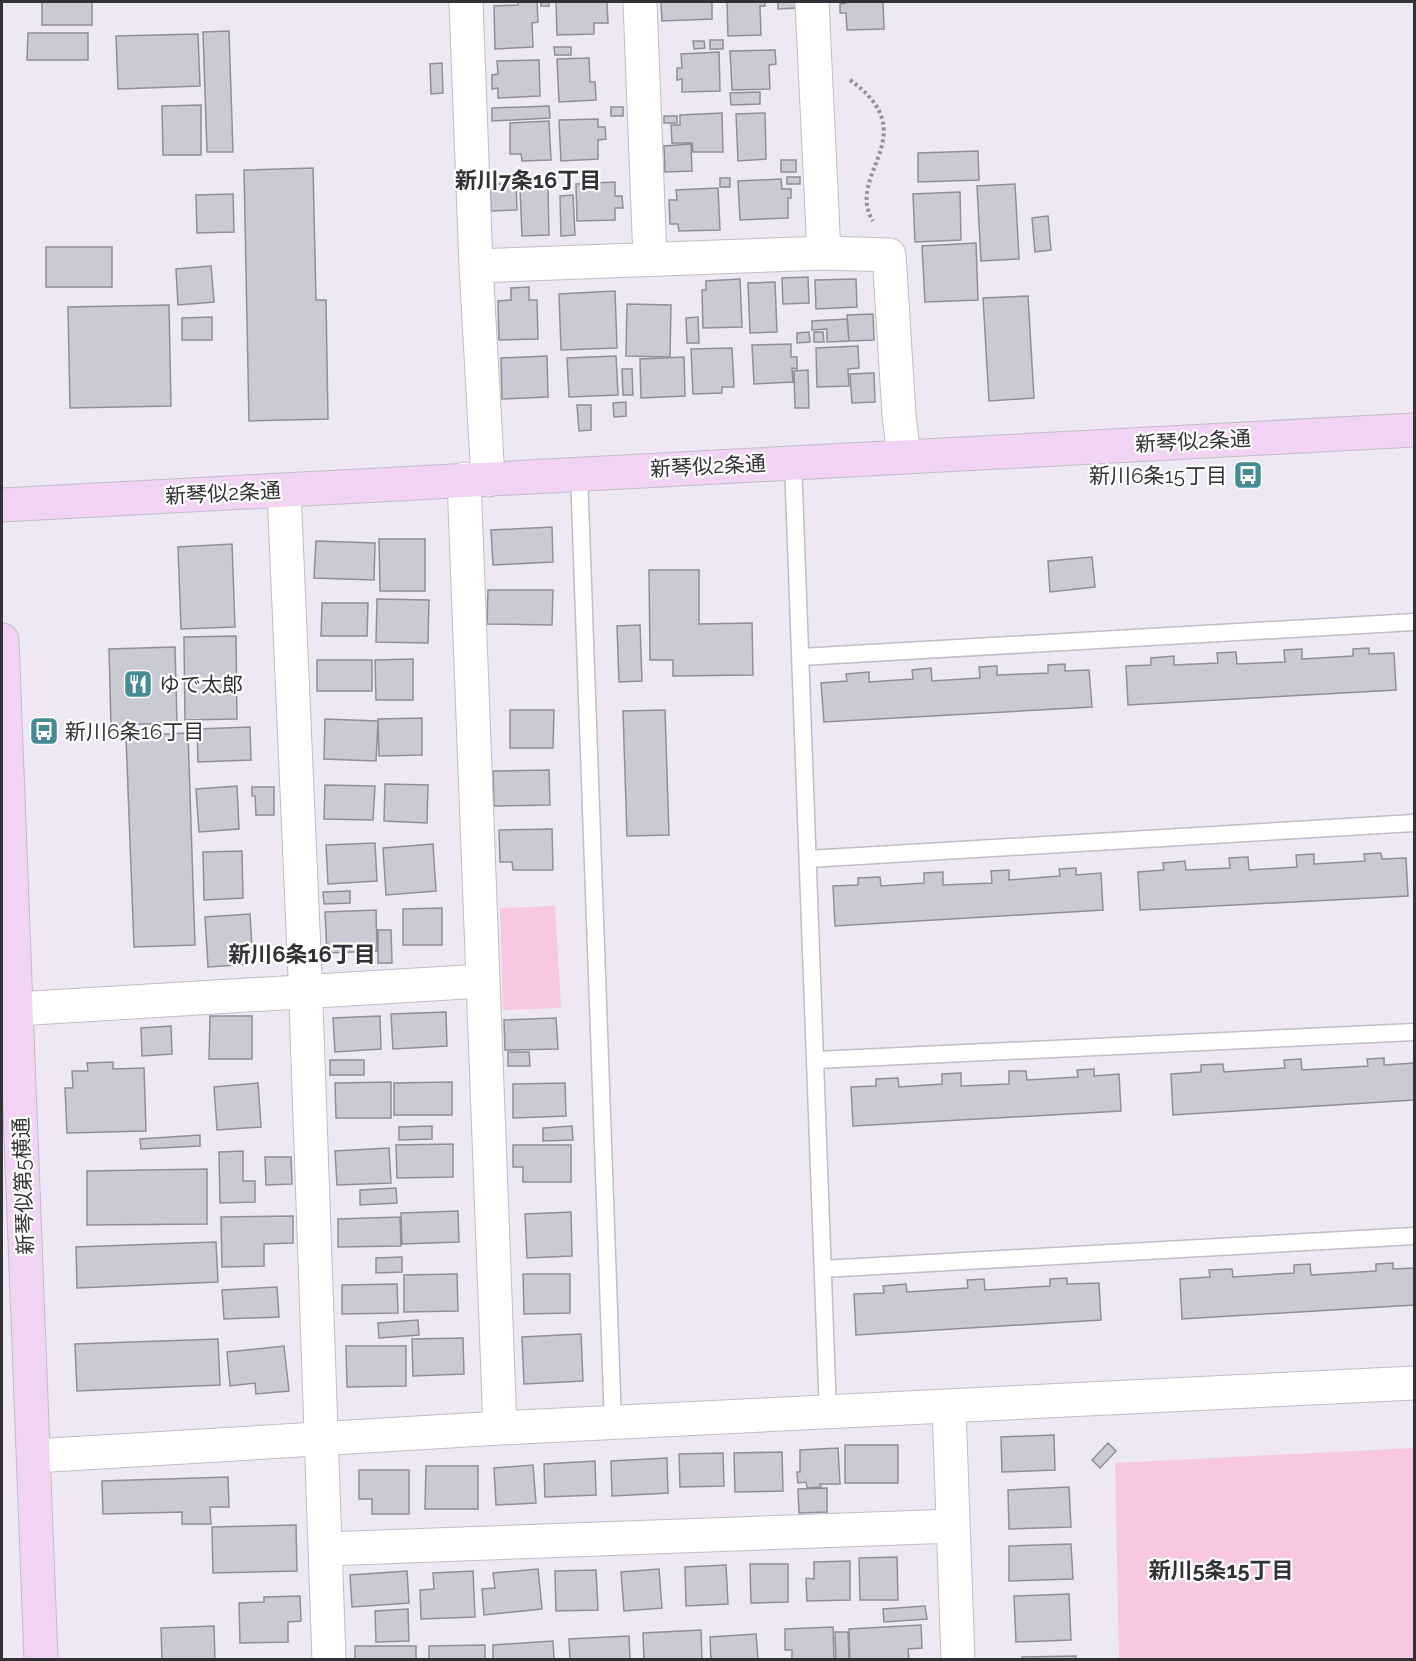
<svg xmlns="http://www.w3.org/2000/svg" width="1416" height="1661" viewBox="0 0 1416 1661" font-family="Raleway,'Noto Sans JP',sans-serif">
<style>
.green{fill:#f8c7e2}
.building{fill:#cacad4;stroke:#8f8f99;stroke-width:1.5}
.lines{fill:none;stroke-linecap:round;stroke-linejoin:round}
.lane-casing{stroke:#c1bdc7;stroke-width:19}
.street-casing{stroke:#c1bdc7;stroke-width:35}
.secondary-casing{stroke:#c1bdc7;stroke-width:35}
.path{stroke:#949199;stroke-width:4;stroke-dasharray:3 3;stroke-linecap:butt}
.lane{stroke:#fff;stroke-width:16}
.street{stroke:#fff;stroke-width:33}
.secondary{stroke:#f1d4f3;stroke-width:33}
.labels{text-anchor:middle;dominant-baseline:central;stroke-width:4.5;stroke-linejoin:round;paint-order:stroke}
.street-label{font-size:21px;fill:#323135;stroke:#fff}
.poi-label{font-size:21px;fill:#323135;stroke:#fff;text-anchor:start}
.neighbourhood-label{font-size:22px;font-weight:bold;fill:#323135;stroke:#fff}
</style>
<rect width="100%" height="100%" fill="#ede8f3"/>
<path class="green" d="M555 906 561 1008 503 1010 500 908Z
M1414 1448V1659H1119L1115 1463Z"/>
<path class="building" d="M42 2H92V25H42Z
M518 2H537L538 22 532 23 533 47 495 49 494 6 518 5Z
M541 2H549V6H541Z
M556 2H607L608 23H594V34L557 35Z
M661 2H712V19L662 21Z
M727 2H765V6H760L761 35 728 36Z
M778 2H797V8L778 9Z
M846 2H883L884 29 847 30 846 13H840V4L846 3Z
M229 31 233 152H207L203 32Z
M28 33H88V60H27Z
M198 34 200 86 118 89 116 36Z
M710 40H723V49H710Z
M693 41H704L705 48 694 49Z
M554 47H571V55H555Z
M775 50 776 64 769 65 770 89 732 90 730 51Z
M719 52 720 91 682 92V79L677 80V68H682L681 54Z
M589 58 590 82H595L596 100 559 102 557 59Z
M539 60 540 96 498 98V88L492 89V75L498 74 497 61Z
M442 63 443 93 431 94 430 64Z
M760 92V104L731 105 730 93Z
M201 105V155H163L162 106Z
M549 106 550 118 492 121V108Z
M611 107H623V116H611Z
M722 113 723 152H693L692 143H672L671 125H680V115Z
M765 113 766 159 738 161 736 114Z
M664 116H677V123H664Z
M598 119V127H605L606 139 598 140V159L561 161 559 120Z
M549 121 551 160 522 161 521 154H510V123Z
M691 144 692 171 665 172 664 146Z
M978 151 979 180 918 182V153Z
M781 160H796V172H781Z
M313 168 316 300H326L328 419 249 421 244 170Z
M787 177H800V184H787Z
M720 178H730V187H720Z
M781 179 782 189H791V198H788V218L740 220 738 181Z
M615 182V196H622L623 208H615V220L577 221 576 184Z
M516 183 517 210 491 211 490 184Z
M1015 184 1019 259 981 261 977 186Z
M548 186 549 235 522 236 520 187Z
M718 188 720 230 679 231 678 224H670L669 200H677L676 190Z
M960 192 961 240 915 242 913 194Z
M233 194 234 232 197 233 196 195Z
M573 195 575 235 561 236 560 196Z
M1048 216 1051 250 1035 252 1032 218Z
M976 243 978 300 925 302 922 246Z
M46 247H112V287H46Z
M211 266 214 302 178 305 176 269Z
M808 277 809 303 783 304 782 278Z
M740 279 742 327 703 328 702 290H706V281Z
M856 279 857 307 816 309 815 280Z
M775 282 777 332 750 333 748 283Z
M529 287V300H537L538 339 499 340 498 301 511 300V288Z
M615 291 617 348 561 350 559 294Z
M1028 296 1034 398 989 401 983 298Z
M627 304 671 305 670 357 626 356Z
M169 305 171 406 70 408 68 307Z
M873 314 874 340 849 341 847 315Z
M212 317V340H182V318Z
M698 317 699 343H687L686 318Z
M847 319 849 341 827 342V329L812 330V321Z
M809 332 810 342 797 343V333Z
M814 332H823L824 342H814Z
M791 344V357H797V369L792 368 793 382 754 384 752 345Z
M858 346 859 368 848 369 849 386 817 387 816 348Z
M732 348 734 387H722V393L693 394 691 349Z
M547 356 548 397 502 399 501 358Z
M616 356 618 395 569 397 567 358Z
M684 357 685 396 641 398 640 359Z
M622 369H632L633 395H623Z
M808 370 809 408H795L794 371Z
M874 373 875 402 852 403 850 374Z
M626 402V416L614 417 613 403Z
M577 405H591V430L579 431Z
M552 527 553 562 493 565 491 530Z
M379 539H425V591H380Z
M316 541 375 543 374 580 314 578Z
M232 544 235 627 181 629 178 547Z
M1092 557 1095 587 1050 592 1048 561Z
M649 570H699V624L752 623 753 675 673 676V660H650Z
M488 590H553L552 625 487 624Z
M377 599 429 600 428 643 376 642Z
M322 603H368L367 636H321Z
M640 625 642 681 619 682 617 626Z
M236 636 237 719 185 720 184 637Z
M175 647 177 723 111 725 109 649Z
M1369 648V654L1394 653 1396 690 1128 705 1126 666 1151 665V658L1174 656V665L1218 663 1217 653 1236 652 1237 664 1285 662 1284 650 1302 649V659L1353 656V649Z
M413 659V700H376L375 660Z
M317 660H372V691H317Z
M1065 664V671L1089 670 1092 707 824 722 821 683 847 681 846 674 869 672V682L913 679 912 670 931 668 932 681 980 678 979 667 997 666V675L1048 673V665Z
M510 710H554L553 748H510Z
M665 710 669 835 627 836 623 711Z
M422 718V755L379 756 378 719Z
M325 719 378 721 376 761 324 759Z
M250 727 251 760 198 762 197 729Z
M188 733 195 945 134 947 126 736Z
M549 770 550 805 494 806 493 771Z
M385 784 428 785 427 823 384 821Z
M325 785 375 786 373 820 324 819Z
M237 786 239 829 199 832 196 789Z
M252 787H274V815H256L255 796H252Z
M552 829 553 870H513L512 862H500L499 830Z
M375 843 377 881 328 884 326 845Z
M433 844 436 891 386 895 383 848Z
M242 851 243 898 204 900 203 852Z
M1381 853 1382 859 1406 858 1408 896 1140 910 1138 872 1164 870 1163 863 1185 861 1186 870 1230 868 1229 858 1248 857 1249 870 1297 867 1296 855 1314 854V864L1365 861 1364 854Z
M1076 868V875L1101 873 1103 910 835 926 833 886 858 885V878L880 877 881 886 924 883V873L943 872V885L992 883 991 871 1009 870V880L1060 876 1059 869Z
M350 891V903L324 904 323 892Z
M442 908V945H403V909Z
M376 910 377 951 327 953 325 912Z
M250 914 253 964 208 967 205 917Z
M378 930H391L392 963H378Z
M446 1012 447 1046 393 1049 391 1014Z
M210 1016H252V1059H209Z
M380 1016 381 1049 335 1052 333 1018Z
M556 1018 558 1049 505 1050 504 1020Z
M171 1026 172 1054 142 1056 141 1028Z
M508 1052H529L530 1066H508Z
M1384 1058V1065L1414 1063V1100L1173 1115 1171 1074 1201 1072V1065L1223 1064 1224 1072 1285 1068 1284 1060 1301 1059 1302 1070 1368 1066 1367 1059Z
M330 1060H364V1075H330Z
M113 1062V1069L144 1068 146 1131 67 1133 65 1088H73L72 1071H88L87 1063Z
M1094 1069V1076L1119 1074 1121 1111 853 1126 851 1087 876 1086V1079L898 1078 899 1087 942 1084V1074L961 1073V1086L1009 1084V1071H1026L1027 1080 1078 1077 1077 1070Z
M391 1082V1118H336L335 1083Z
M452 1082V1115H394V1083Z
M258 1083 261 1127 217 1130 214 1087Z
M565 1083 566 1116 513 1118V1084Z
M432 1126V1139L399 1140V1127Z
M572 1126 573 1140 543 1141V1128Z
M200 1135V1146L141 1149 140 1139Z
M453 1144V1177L397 1178 396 1145Z
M513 1145H571V1182H523V1167H513Z
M389 1148 391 1183 337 1185 335 1151Z
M243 1151V1181H255V1202L220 1203 219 1152Z
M265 1157H291L292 1184 266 1185Z
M207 1169V1224L87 1225V1171Z
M396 1188 397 1203 360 1205V1190Z
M458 1211 459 1242 402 1244 401 1213Z
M571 1212 572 1256 527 1258 525 1214Z
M293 1216V1243L264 1244V1266L222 1267 221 1217Z
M400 1217 401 1246 338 1247V1219Z
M216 1242 218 1282 77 1288 76 1247Z
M402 1257V1272L376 1273V1258Z
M1393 1263V1269L1414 1268V1305L1182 1319 1180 1279 1210 1277 1209 1270 1232 1269 1233 1277 1294 1273V1265L1310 1264 1311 1275 1376 1271V1264Z
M457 1274 458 1311 404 1312V1275Z
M523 1274H570V1313L524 1314Z
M1067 1278V1284L1099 1283 1101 1320 856 1335 854 1294 884 1293 883 1286 906 1284 907 1292 968 1288 967 1280 984 1279 985 1290 1050 1286V1279Z
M397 1284 398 1313 342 1314V1285Z
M277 1287 279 1317 224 1319 222 1290Z
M418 1320 419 1335 379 1338 378 1323Z
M581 1334 583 1381 524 1384 522 1337Z
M463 1338 464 1374 413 1376 412 1339Z
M218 1339 220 1385 77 1391 75 1344Z
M284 1346 289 1391 256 1394 255 1383 230 1386 227 1352Z
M346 1346H406V1386L347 1387Z
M1054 1435 1055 1470 1002 1472 1001 1437Z
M1108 1443 1116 1451 1100 1468 1092 1460Z
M845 1445H898V1483H845Z
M838 1448 840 1484H820L821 1487 807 1488 806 1482 798 1483 797 1472H800V1450Z
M782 1452 783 1491 735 1492 734 1453Z
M723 1453 724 1486 680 1487 679 1454Z
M667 1458 668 1493 612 1496 611 1461Z
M595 1461 596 1495 545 1497 544 1464Z
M533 1465 536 1503 496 1505 494 1468Z
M426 1466H478V1509H425Z
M359 1470H409V1514H372V1499H359Z
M228 1477 229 1507H210L211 1524H182V1512L103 1514 102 1481Z
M1069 1487 1071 1527 1009 1529 1008 1490Z
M827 1488V1512L799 1513 798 1489Z
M296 1525 297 1571 213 1573 212 1527Z
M1071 1544 1073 1579 1009 1581V1546Z
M897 1557 898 1600H860L859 1558Z
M850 1561V1600L807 1601 806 1578 814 1579V1562Z
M750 1564H788V1602L751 1603Z
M726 1565 728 1604 686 1606 685 1567Z
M538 1569 542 1609 484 1615 482 1589 495 1588 493 1573Z
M659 1569 662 1608 624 1611 621 1572Z
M596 1570 598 1610 556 1611 555 1571Z
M407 1571 409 1603 352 1607 350 1575Z
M473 1571 475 1617 421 1619 420 1590 434 1589 433 1573Z
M1069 1594 1071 1640 1016 1642 1014 1596Z
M300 1596 301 1621 288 1622V1642L240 1643 239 1603 264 1602V1597Z
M925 1606 927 1619 884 1622 883 1609Z
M408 1609 409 1641 376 1642 375 1611Z
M921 1625 922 1648 908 1649 909 1660H850L849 1629Z
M214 1626 215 1660H162L161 1628Z
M833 1627 834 1660H792V1650H785V1629Z
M701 1630 702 1660H644L643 1633Z
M835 1632H848L849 1660H836Z
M756 1634 758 1660H711L710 1637Z
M629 1636 630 1660H570L569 1639Z
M553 1641 554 1660H493V1645Z
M485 1645V1660H429V1646Z
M355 1646H416V1660H355Z
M1076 1656V1660H1022V1657Z"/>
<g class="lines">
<g class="lane-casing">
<path id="lane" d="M793 462 828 1413
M579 473 613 1423
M801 657 1414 622
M809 859 1414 823
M816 1060 1414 1032
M823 1269 1414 1236"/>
</g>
<g class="street-casing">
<path id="street" d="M466 2 476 266 488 480
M640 2 650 259
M812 2 824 253
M476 266 824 253 889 255 899 415 904 456
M464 479 500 1428
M284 491 305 975 329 1660
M16 1009 482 981
M949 1408 958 1660
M34 1456 500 1428 1414 1383
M325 1549 953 1526"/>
</g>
<g class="secondary-casing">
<path id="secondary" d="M2 505 1414 430
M2 640 41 1660"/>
</g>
<path class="path" d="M850 80C927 135 844 174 873 221"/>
<use href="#lane" class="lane"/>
<use href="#street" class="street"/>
<use href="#secondary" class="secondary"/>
</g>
<defs>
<g id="bus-square" transform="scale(1.5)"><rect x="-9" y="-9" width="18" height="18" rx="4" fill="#448b94" stroke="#fff"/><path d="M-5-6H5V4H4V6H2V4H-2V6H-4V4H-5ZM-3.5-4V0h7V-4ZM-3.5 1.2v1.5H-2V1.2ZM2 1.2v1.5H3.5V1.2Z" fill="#fff"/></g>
<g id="restaurant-square" transform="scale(1.5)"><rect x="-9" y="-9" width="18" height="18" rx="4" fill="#448b94" stroke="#fff"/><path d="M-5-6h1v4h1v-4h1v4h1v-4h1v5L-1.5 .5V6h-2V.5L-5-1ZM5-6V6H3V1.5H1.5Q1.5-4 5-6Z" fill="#fff"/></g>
</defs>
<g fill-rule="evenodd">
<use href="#bus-square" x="1248" y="475"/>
<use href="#restaurant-square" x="138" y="684"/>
<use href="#bus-square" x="44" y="731"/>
</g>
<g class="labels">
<g class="street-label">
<text transform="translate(1193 441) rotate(-3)">新琴似2条通</text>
<text transform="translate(708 466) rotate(-3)">新琴似2条通</text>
<text transform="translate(223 493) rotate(-3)">新琴似2条通</text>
<text transform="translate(23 1186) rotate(-92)">新琴似第5横通</text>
</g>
<g class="poi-label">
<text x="1227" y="475" text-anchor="end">新川6条15丁目</text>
<text x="159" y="684">ゆで太郎</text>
<text x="65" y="731">新川6条16丁目</text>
</g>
<g class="neighbourhood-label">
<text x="528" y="180">新川7条16丁目</text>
<text x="302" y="954">新川6条16丁目</text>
<text x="1221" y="1570">新川5条15丁目</text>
</g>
</g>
<rect width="1416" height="1661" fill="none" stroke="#323135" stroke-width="6"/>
</svg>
